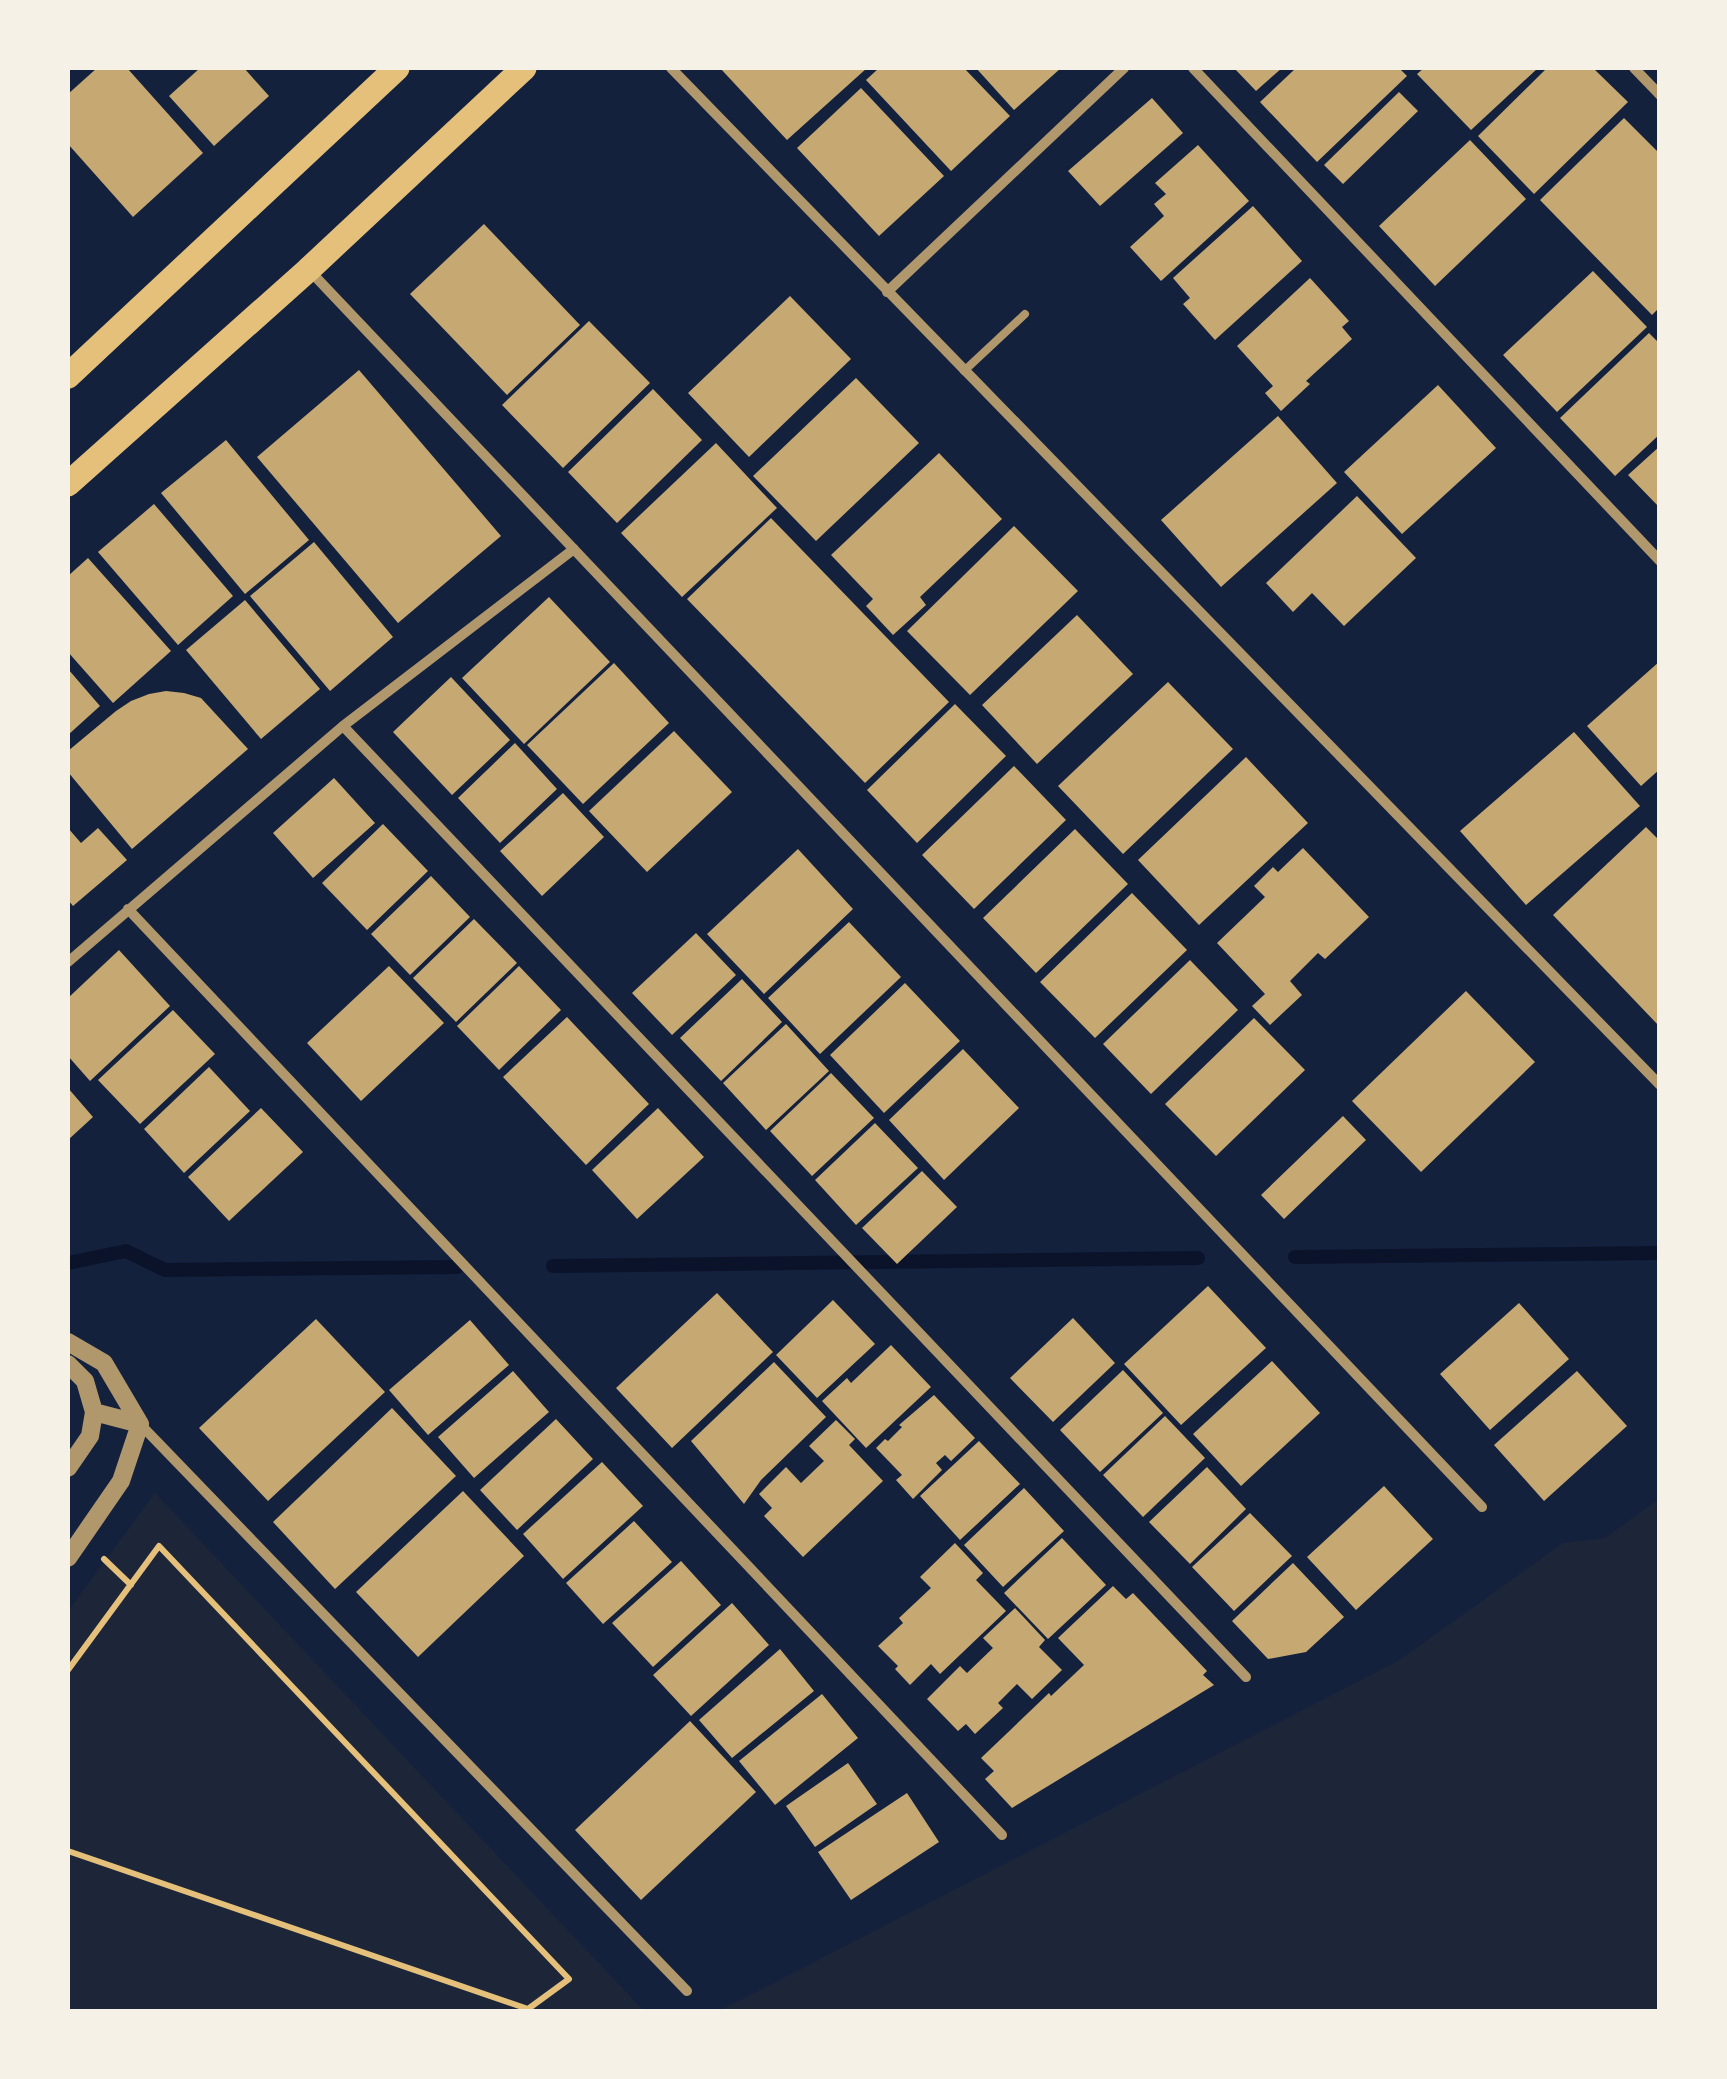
<svg xmlns="http://www.w3.org/2000/svg" width="1727" height="2079" viewBox="0 0 1727 2079" font-family="Quicksand,sans-serif">
<style>
.green{fill:#1d2539}
.lines{fill:none;stroke-linecap:round;stroke-linejoin:round}
.stream{stroke:#0b132b;stroke-width:14}
.building{fill:#c6a872}
.path{stroke:#e5c07b;stroke-width:6}
.service{stroke:#b1986c;stroke-width:8}
.minor{stroke:#b1986c;stroke-width:10}
.tertiary{stroke:#b1986c;stroke-width:18}
.primary{stroke:#e5c07b;stroke-width:25}
</style>
<rect width="100%" height="100%" fill="#14213d"/>
<path class="green" d="M155 1493 644 2011 68 2012V1611Z
M1659 1499V2011H705L723 2009 1398 1661 1563 1543 1605 1538Z"/>
<g class="lines">
<path class="stream" d="M1295 1257 1660 1253
M68 1263 126 1251 165 1270 457 1267
M553 1266 1198 1258"/>
</g>
<path class="building" d="M97 68H127L203 153 133 217 68 144V94Z
M200 68H244L269 96 214 146 169 96Z
M720 68H867L787 140Z
M879 68H964L1010 116 951 171 866 80Z
M976 68H1061L1014 110Z
M1234 68H1282L1256 91Z
M1296 68H1399L1407 76 1317 162 1260 102Z
M1424 68H1538L1471 130 1417 74Z
M1547 68H1593L1628 102 1534 194 1478 136Z
M861 88 944 176 879 236 797 148Z
M1399 92 1418 111 1343 184 1324 165Z
M1152 98 1183 133 1100 206 1068 171Z
M1624 118 1660 154V307L1652 315 1540 200Z
M1470 140 1526 199 1435 286 1379 226Z
M1198 145 1249 201 1161 281 1130 247 1164 216 1154 204 1166 194 1155 183Z
M1253 206 1302 261 1215 340 1183 304 1190 298 1173 278Z
M484 224 580 325 507 395 410 294Z
M1593 271 1647 327 1557 412 1503 355Z
M1310 278 1349 321 1342 327 1352 339 1306 381 1310 384 1281 411 1265 393 1273 386 1237 346Z
M790 296 851 359 749 457 688 393Z
M589 321 650 383 563 468 502 405Z
M1649 333 1660 344V434L1615 476 1560 418Z
M359 370 501 536 398 623 257 457Z
M856 378 919 443 816 541 753 476Z
M1438 385 1496 448 1402 534 1344 472Z
M653 389 702 440 617 523 568 472Z
M1278 416 1337 483 1221 587 1161 520Z
M226 440 309 540 245 594 161 493Z
M716 443 777 508 682 597 621 533Z
M1660 446V508L1628 475Z
M939 453 1002 519 920 597 926 605 893 635 866 606 873 599 831 555Z
M1357 496 1416 558 1344 626 1312 593 1293 612 1266 583Z
M154 504 233 596 178 645 98 552Z
M771 518 949 702 865 783 687 599Z
M1014 526 1078 591 970 695 907 631Z
M314 542 393 637 330 691 250 596Z
M88 558 171 651 113 703 68 652V576Z
M549 597 610 662 524 744 462 678Z
M245 600 320 689 261 739 186 650Z
M1077 615 1133 674 1037 764 982 705Z
M1660 661V769L1641 786 1587 726Z
M614 663 669 723 583 804 527 745Z
M68 669 100 706 68 735Z
M451 677 510 740 452 795 393 732Z
M1168 682 1233 749 1123 854 1058 786Z
M166 691 184 693 201 698 248 749 132 849 68 772V751L116 711 131 701 149 694Z
M955 704 1006 756 917 843 867 790Z
M674 731 732 792 647 872 589 811Z
M1574 732 1640 806 1526 905 1460 831Z
M515 743 557 789 500 843 458 798Z
M1246 757 1308 823 1199 925 1138 860Z
M1014 766 1066 820 974 909 922 855Z
M334 778 375 823 313 878 273 833Z
M563 793 604 837 542 896 500 851Z
M383 824 428 871 367 930 322 883Z
M1646 827 1660 841V1027L1553 915Z
M68 828 81 843 98 828 127 860 73 906 68 900Z
M1075 829 1128 884 1036 973 983 918Z
M1303 848 1369 917 1325 959 1318 953 1290 981 1302 995 1270 1025 1252 1006 1265 994 1217 943 1265 897 1254 886 1273 867 1278 872Z
M798 849 853 909 764 994 707 934Z
M431 876 470 917 410 975 371 934Z
M1132 893 1187 950 1095 1038 1040 982Z
M474 919 517 963 456 1022 413 978Z
M849 922 901 977 820 1054 768 998Z
M696 933 736 975 672 1035 632 993Z
M119 950 170 1006 90 1081 68 1056V998Z
M1190 960 1238 1010 1151 1094 1103 1044Z
M389 966 444 1023 361 1101 307 1043Z
M519 966 561 1010 499 1070 457 1026Z
M742 979 782 1022 721 1081 680 1038Z
M905 983 960 1041 884 1113 830 1055Z
M1466 991 1535 1062 1421 1172 1352 1101Z
M173 1010 215 1054 140 1124 98 1080Z
M567 1017 649 1104 586 1165 503 1077Z
M1254 1018 1305 1070 1216 1156 1165 1104Z
M786 1024 829 1071 766 1130 723 1083Z
M963 1049 1019 1108 944 1180 889 1120Z
M209 1067 250 1111 184 1173 144 1129Z
M831 1073 874 1118 812 1176 770 1131Z
M68 1088 93 1117 68 1140Z
M261 1108 303 1152 229 1221 188 1177Z
M658 1108 704 1157 637 1219 592 1170Z
M1343 1116 1366 1140 1284 1219 1261 1195Z
M875 1123 918 1168 856 1225 815 1180Z
M922 1171 957 1207 897 1264 862 1228Z
M1208 1286 1266 1348 1181 1425 1124 1364Z
M717 1293 773 1352 672 1448 616 1388Z
M833 1300 875 1344 817 1398 776 1355Z
M1519 1303 1569 1359 1490 1430 1440 1374Z
M1073 1318 1115 1363 1053 1422 1010 1378Z
M316 1319 385 1392 268 1501 199 1428Z
M470 1320 509 1365 428 1435 389 1390Z
M891 1345 931 1387 866 1448 822 1401 847 1378 851 1383Z
M1272 1361 1320 1413 1241 1486 1193 1434Z
M774 1362 826 1417 761 1480 744 1504 691 1441Z
M1123 1370 1163 1413 1100 1472 1060 1430Z
M513 1371 549 1412 474 1478 438 1437Z
M1577 1371 1627 1426 1544 1501 1494 1445Z
M934 1395 975 1438 951 1461 945 1455 936 1463 942 1470 913 1499 896 1480 902 1475 876 1448 885 1439 888 1441 902 1427 899 1425Z
M392 1408 456 1476 335 1589 273 1522Z
M1165 1416 1205 1458 1143 1517 1103 1475Z
M556 1419 593 1459 517 1530 480 1490Z
M836 1420 855 1439 849 1445 883 1481 803 1557 764 1516 772 1508 759 1494 786 1467 801 1483 824 1461 809 1446Z
M979 1441 1020 1484 960 1540 920 1496Z
M602 1462 643 1506 563 1579 523 1534Z
M1207 1467 1246 1509 1190 1564 1149 1522Z
M1384 1486 1433 1539 1356 1610 1307 1557Z
M1024 1488 1064 1531 1003 1587 964 1545Z
M463 1491 524 1556 418 1657 356 1592Z
M1250 1513 1292 1556 1234 1611 1192 1567Z
M634 1521 672 1562 603 1624 566 1583Z
M1062 1538 1106 1585 1048 1639 1004 1593Z
M955 1543 983 1573 976 1580 1006 1611 940 1674 931 1664 910 1685 895 1669 898 1666 878 1646 903 1623 899 1618 931 1588 920 1577Z
M681 1561 721 1605 653 1667 612 1623Z
M1293 1563 1344 1617 1306 1652 1268 1659 1232 1621Z
M1113 1586 1126 1599 1133 1593 1207 1671 1203 1675 1214 1685 1012 1808 985 1779 994 1771 981 1758 1049 1693 1051 1696 1084 1665 1058 1638Z
M732 1603 769 1645 691 1716 653 1675Z
M1015 1608 1045 1640 1039 1647 1062 1670 1032 1699 1017 1684 998 1703 1003 1708 975 1734 966 1724 958 1731 927 1699 960 1666 967 1673 993 1648 983 1638Z
M780 1649 814 1691 732 1758 699 1720Z
M822 1694 858 1738 775 1805 739 1761Z
M690 1721 756 1792 641 1900 575 1830Z
M848 1763 877 1804 815 1847 786 1806Z
M907 1793 939 1842 851 1900 818 1852Z"/>
<g class="lines">
<path class="path" d="M104 1559 131 1585
M68 1670 159 1546 569 1979 528 2009 68 1851"/>
<path class="service" d="M964 371 1025 314"/>
<path class="minor" d="M671 68 1660 1085
M1193 68 1660 561
M1634 68 1660 95
M310 271 1482 1507
M887 292 1124 68
M343 726 1246 1677
M128 909 1002 1835
M68 962 343 726 574 549
M140 1424 687 1991"/>
<path class="tertiary" d="M68 1342 104 1363 140 1424 121 1481 68 1558
M68 1364 85 1381 94 1412 90 1436 68 1468
M94 1412 140 1424"/>
<path class="primary" d="M68 376 397 68
M68 484 308 270 524 68"/>
</g>
<rect width="1727" height="2079" fill="none" stroke="#f6f1e7" stroke-width="140"/>
</svg>
